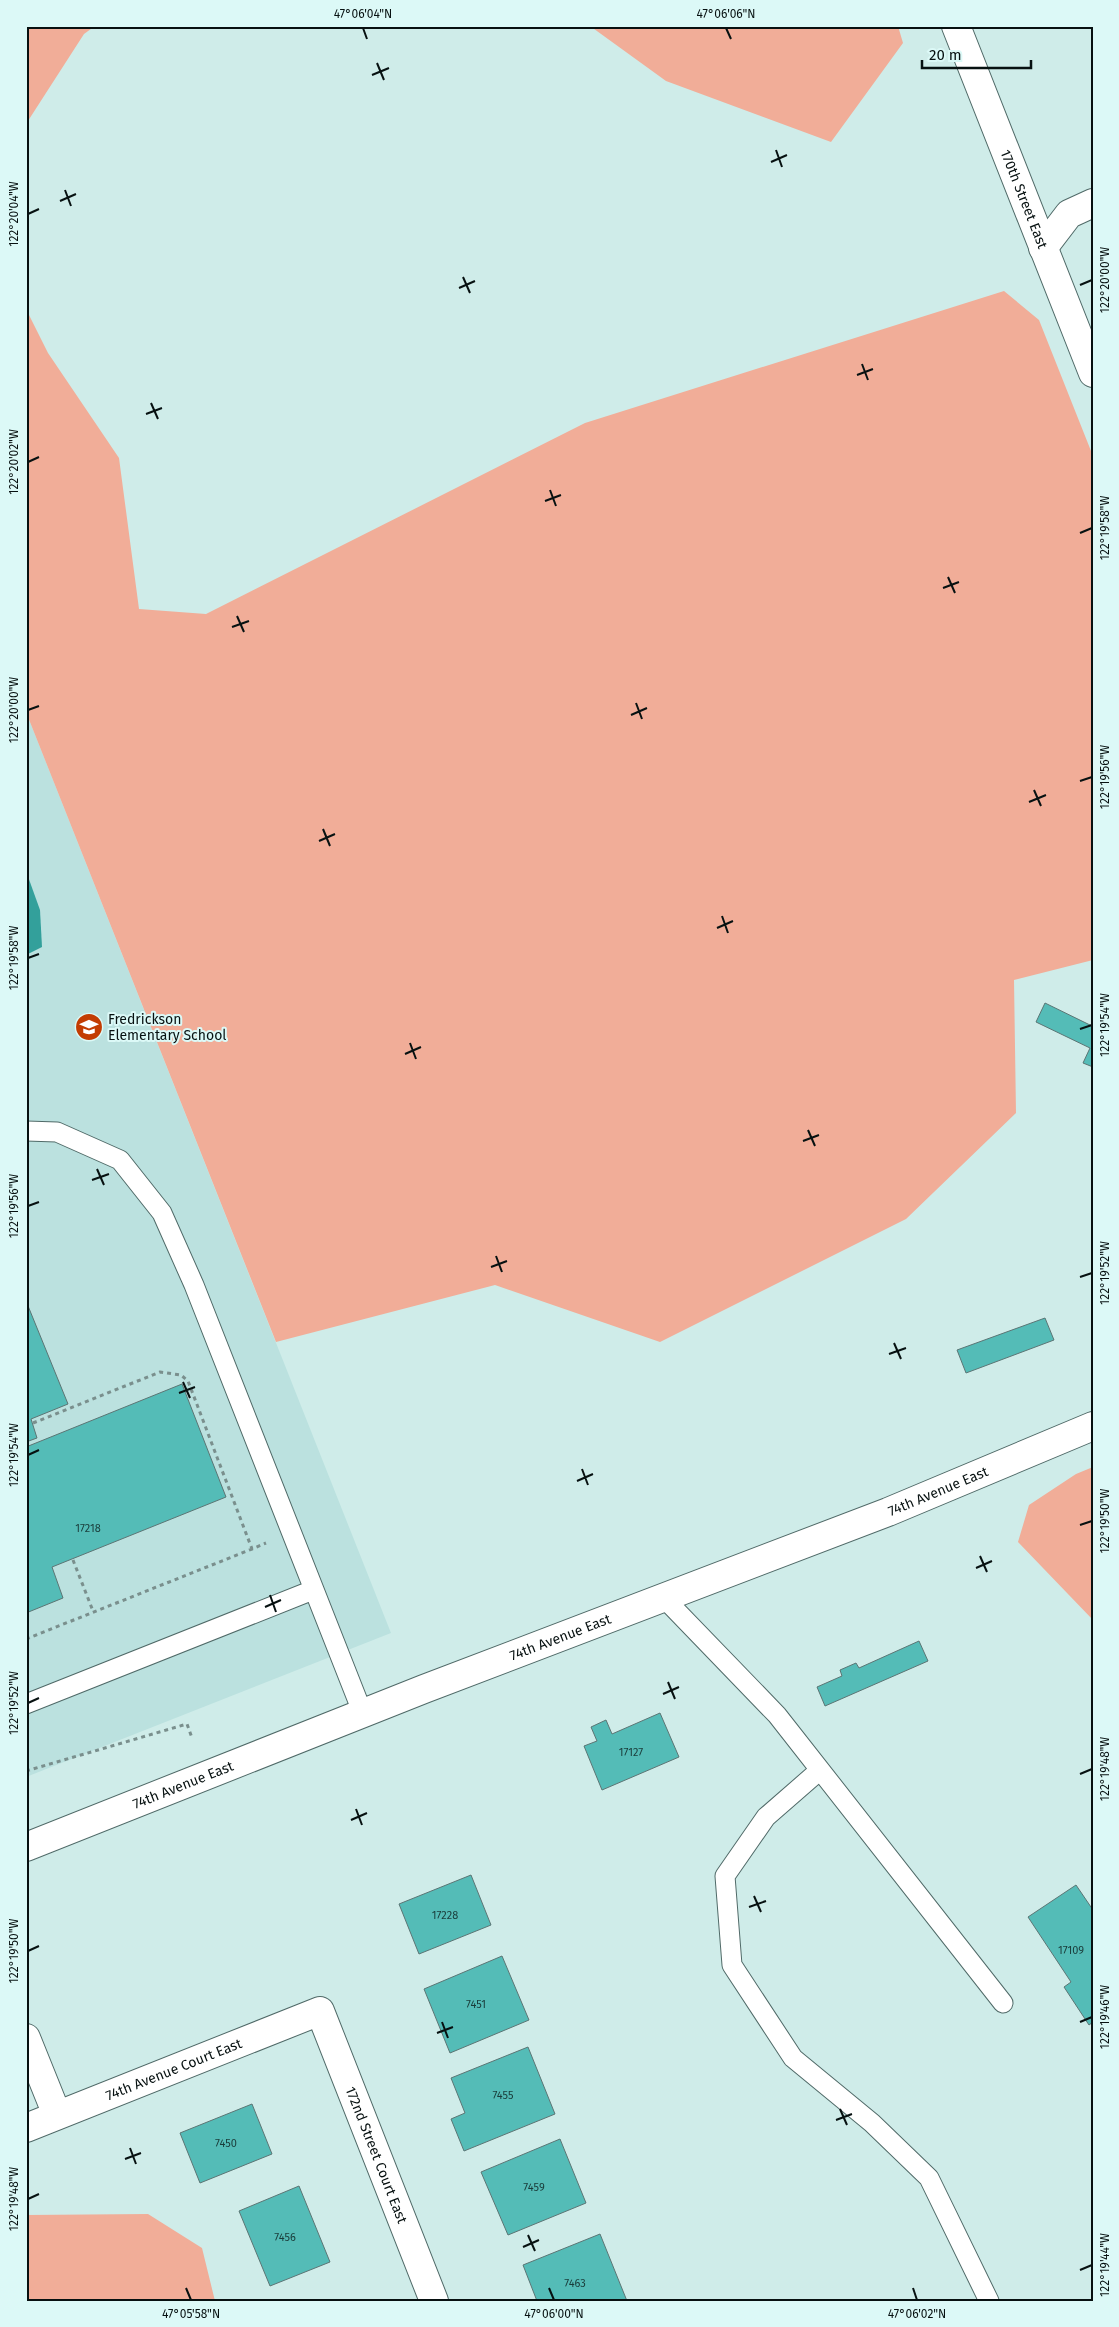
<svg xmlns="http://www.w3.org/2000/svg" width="1119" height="2327" viewBox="0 0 1119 2327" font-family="'Fira Sans',sans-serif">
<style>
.built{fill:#bbe1df}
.green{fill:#f1ad98}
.water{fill:#33a09b}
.building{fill:#54bcb7;stroke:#5b7574}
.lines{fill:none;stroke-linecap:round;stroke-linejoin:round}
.lane-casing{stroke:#506a68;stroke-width:21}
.street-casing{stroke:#506a68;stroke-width:30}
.path{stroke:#7a8f8d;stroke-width:3;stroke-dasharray:4 4;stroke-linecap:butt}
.lane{stroke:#fff;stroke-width:19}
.street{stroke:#fff;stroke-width:28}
.ticks{fill:none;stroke:#071111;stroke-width:2}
.labels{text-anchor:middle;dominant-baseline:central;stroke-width:4;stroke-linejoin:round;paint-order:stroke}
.number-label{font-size:11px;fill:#1a3c3a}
.street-label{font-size:14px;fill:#071111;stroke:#dcf9f7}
.poi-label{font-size:14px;fill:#071111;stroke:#dcf9f7;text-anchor:start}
.neatline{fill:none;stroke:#071111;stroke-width:2}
.ticks-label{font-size:12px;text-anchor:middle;fill:#071111}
</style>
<rect width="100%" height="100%" fill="#cfece9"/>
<path class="built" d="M26 712 391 1633 26 1777Z"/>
<path class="green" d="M26 26H95L84 34 26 124Z
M590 26H898L903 43 831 142 666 81Z
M1004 291 1039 320 1093 456V960L1014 980 1016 1113 906 1219 660 1342 495 1285 276 1342 26 712V309L48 353 119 458 139 609 206 614 585 423Z
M1093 1467V1620L1018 1542 1029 1505 1076 1474Z
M148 2214 202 2248 215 2301H26V2215Z"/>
<path class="water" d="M26 871 40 910 42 947 26 955Z"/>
<path class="building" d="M1045 1003 1092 1026 1093 1023V1067L1083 1063 1090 1048 1036 1022Z
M26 1301 68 1404 31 1419 37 1438 26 1442Z
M1045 1318 1054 1340 966 1373 957 1350Z
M182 1384 226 1497 52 1567 63 1598 26 1613V1447Z
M919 1641 928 1661 825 1706 817 1687 842 1676 840 1670 856 1663 859 1668Z
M660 1713 679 1757 602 1790 584 1746 597 1741 591 1727 606 1720 612 1734Z
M471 1875 491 1925 419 1954 399 1904Z
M1076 1885 1093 1910V2022L1089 2025 1064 1987 1071 1982 1028 1917Z
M502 1956 529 2020 450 2053 424 1989Z
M528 2047 555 2114 464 2151 451 2119 465 2113 451 2078Z
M252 2104 272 2154 200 2183 180 2133Z
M560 2139 586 2203 508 2235 481 2172Z
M299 2186 330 2262 270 2286 239 2211Z
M600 2234 627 2301H537L523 2265Z"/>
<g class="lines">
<g class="lane-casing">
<path id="lane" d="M26 1131 57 1132 120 1160 162 1213 194 1285 363 1714
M664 1598 777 1715 1003 2003
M26 1704 313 1590
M820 1770 766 1817 725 1876 732 1965 793 2058 872 2123 929 2178 989 2301"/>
</g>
<g class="street-casing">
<g id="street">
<path id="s1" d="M956 26 1093 373"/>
<path d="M1043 248 1069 214 1093 203"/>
<path id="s2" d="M26 1847 424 1689 888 1512 1093 1426"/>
<path d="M26 2038 57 2115"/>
<path id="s3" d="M26 2128 320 2011 434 2301"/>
</g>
</g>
<path class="path" d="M33 1423 160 1372 181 1375 188 1381 252 1549 266 1543
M73 1560 93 1611
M26 1639 252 1549
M26 1771 187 1724 192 1738"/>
<use href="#lane" class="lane"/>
<use href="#street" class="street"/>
</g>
<path class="ticks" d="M363 28 367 39M726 28 731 39M377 63 384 80M372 75 389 68M776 150 782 167M771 162 787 155M65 190 71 206M60 201 76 194M28 214 39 209M463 277 470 293M1080 285 1092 280M459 288 475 281M862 364 868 380M857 375 873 369M151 403 158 419M146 414 162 408M28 462 39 457M550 490 556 506M545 501 561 495M1080 533 1092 528M948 577 955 593M943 588 959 582M237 616 244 632M232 627 249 621M636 703 642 719M28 710 39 706M631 715 647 708M1080 781 1092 777M1034 790 1041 806M1029 802 1046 795M323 829 330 846M319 841 335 834M722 916 728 933M717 928 733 921M28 958 39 954M1080 1029 1092 1025M410 1043 416 1059M405 1054 421 1047M808 1130 815 1146M803 1141 819 1135M97 1169 104 1185M92 1180 109 1174M28 1206 39 1202M496 1256 502 1272M491 1267 507 1261M1080 1277 1092 1273M894 1343 901 1359M889 1354 906 1348M183 1382 190 1398M179 1393 195 1387M28 1455 39 1450M582 1469 588 1485M577 1481 593 1474M1080 1525 1092 1521M980 1556 987 1572M976 1568 992 1561M270 1595 276 1612M265 1607 281 1600M668 1682 675 1699M663 1694 679 1687M28 1703 39 1698M1080 1774 1092 1769M356 1809 362 1825M351 1820 367 1813M754 1896 761 1912M749 1907 766 1901M28 1951 39 1946M442 2022 448 2038M1080 2022 1092 2017M437 2033 453 2027M840 2109 847 2125M836 2120 852 2114M130 2148 136 2164M125 2159 141 2153M28 2199 39 2194M528 2235 535 2251M523 2247 539 2240M1080 2270 1092 2265M186 2288 191 2300M549 2288 554 2300M913 2288 917 2300"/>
<defs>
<g id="school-disc" transform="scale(1.4375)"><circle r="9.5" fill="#c33c02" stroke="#dcf9f7"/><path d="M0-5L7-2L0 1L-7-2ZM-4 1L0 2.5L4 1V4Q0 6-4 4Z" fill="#fff"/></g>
</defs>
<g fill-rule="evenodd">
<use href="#school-disc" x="89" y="1027"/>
</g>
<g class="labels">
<g class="number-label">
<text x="88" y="1528">17218</text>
<text x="631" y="1752">17127</text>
<text x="445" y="1915">17228</text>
<text x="1071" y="1950">17109</text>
<text x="476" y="2004">7451</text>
<text x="503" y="2095">7455</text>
<text x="226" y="2143">7450</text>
<text x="534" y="2187">7459</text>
<text x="285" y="2237">7456</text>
<text x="575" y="2283">7463</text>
</g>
<g class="street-label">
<text stroke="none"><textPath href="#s1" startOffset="186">170th Street East</textPath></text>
<text stroke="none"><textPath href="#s2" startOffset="979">74th Avenue East</textPath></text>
<text stroke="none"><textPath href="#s2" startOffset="574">74th Avenue East</textPath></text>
<text stroke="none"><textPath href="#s2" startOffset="169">74th Avenue East</textPath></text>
<text stroke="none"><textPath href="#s3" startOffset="159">74th Avenue Court East</textPath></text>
<text stroke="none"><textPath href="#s3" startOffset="471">172nd Street Court East</textPath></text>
</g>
<g class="poi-label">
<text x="108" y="1019">Fredrickson<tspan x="108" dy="16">Elementary School</tspan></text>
</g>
</g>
<rect width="1119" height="2327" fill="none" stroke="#dcf9f7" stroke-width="55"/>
<path d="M922 60v8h109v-8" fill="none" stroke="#071111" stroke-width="2.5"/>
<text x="929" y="60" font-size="15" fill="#071111" stroke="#dcf9f7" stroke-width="4" paint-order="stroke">20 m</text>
<rect x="28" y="28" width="1064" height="2272" class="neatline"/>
<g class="ticks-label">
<text x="363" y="18">47°06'04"N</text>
<text x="726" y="18">47°06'06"N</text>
<text transform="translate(14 214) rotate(-90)" y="4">122°20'04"W</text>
<text transform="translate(1105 280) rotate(-90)" y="4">122°20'00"W</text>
<text transform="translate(14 462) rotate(-90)" y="4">122°20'02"W</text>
<text transform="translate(1105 528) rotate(-90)" y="4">122°19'58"W</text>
<text transform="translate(14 710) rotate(-90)" y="4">122°20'00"W</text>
<text transform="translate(1105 777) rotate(-90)" y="4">122°19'56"W</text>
<text transform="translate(14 958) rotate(-90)" y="4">122°19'58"W</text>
<text transform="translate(1105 1025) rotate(-90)" y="4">122°19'54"W</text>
<text transform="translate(14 1206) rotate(-90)" y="4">122°19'56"W</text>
<text transform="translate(1105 1273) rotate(-90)" y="4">122°19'52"W</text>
<text transform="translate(14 1455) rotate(-90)" y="4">122°19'54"W</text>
<text transform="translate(1105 1521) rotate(-90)" y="4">122°19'50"W</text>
<text transform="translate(14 1703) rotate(-90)" y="4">122°19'52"W</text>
<text transform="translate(1105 1769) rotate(-90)" y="4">122°19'48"W</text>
<text transform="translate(14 1951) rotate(-90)" y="4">122°19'50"W</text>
<text transform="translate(1105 2017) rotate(-90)" y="4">122°19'46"W</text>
<text transform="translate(14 2199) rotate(-90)" y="4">122°19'48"W</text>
<text transform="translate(1105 2265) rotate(-90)" y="4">122°19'44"W</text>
<text x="191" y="2318">47°05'58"N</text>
<text x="554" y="2318">47°06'00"N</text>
<text x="917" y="2318">47°06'02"N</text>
</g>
</svg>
